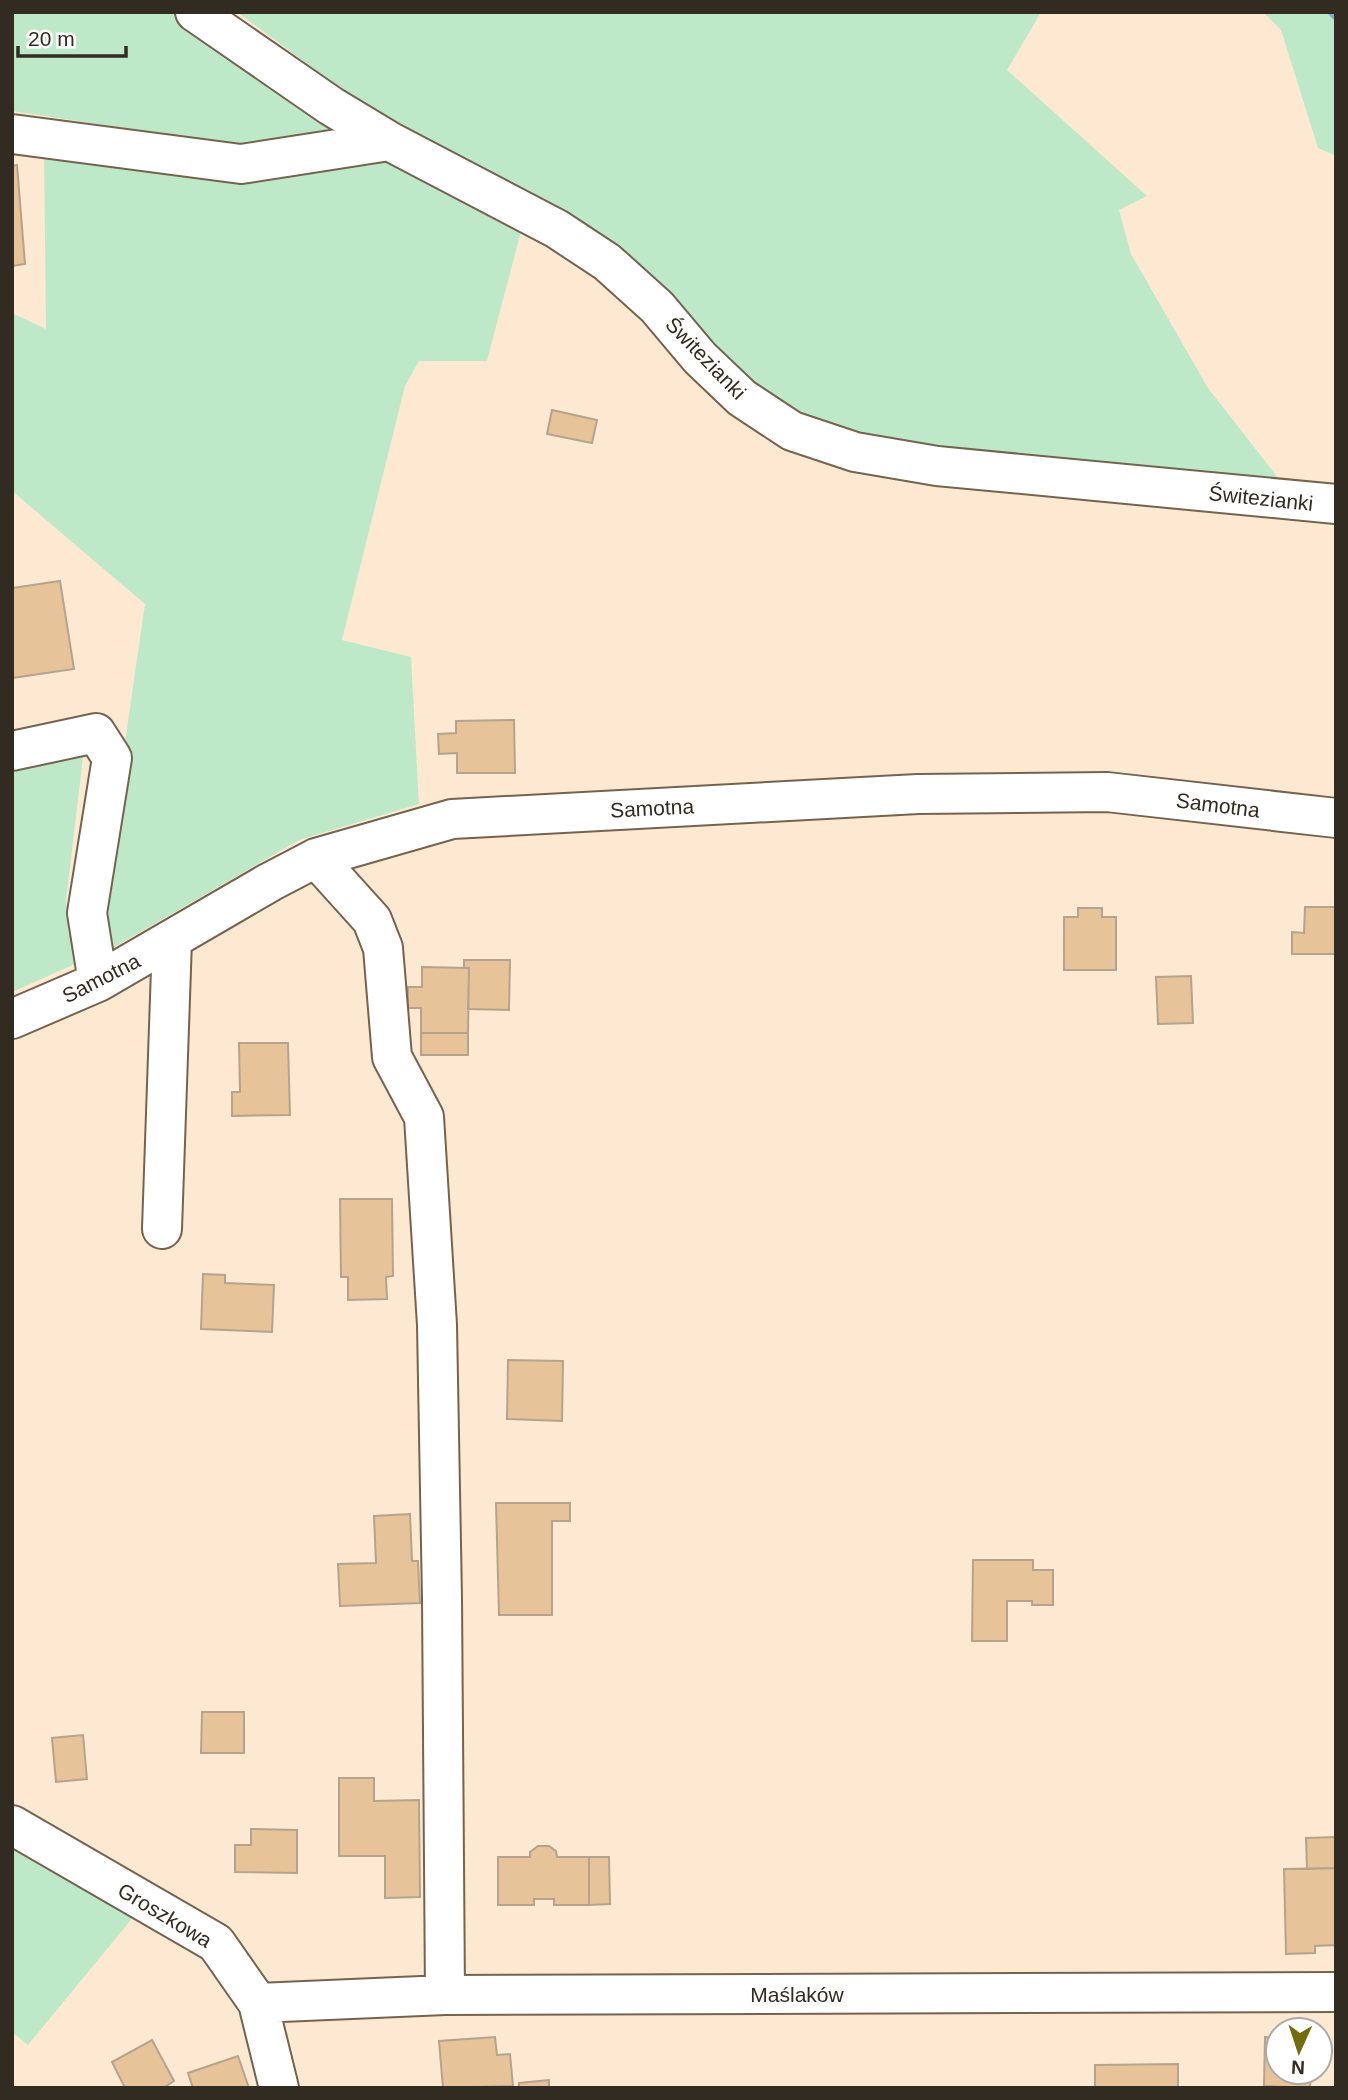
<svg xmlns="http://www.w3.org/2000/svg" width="1348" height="2100" viewBox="0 0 1348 2100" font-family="Arial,sans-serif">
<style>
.green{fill:#bee9c9}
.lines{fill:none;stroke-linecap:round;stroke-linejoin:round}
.stream{stroke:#86a6ce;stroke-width:10}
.building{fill:#e7c399;stroke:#b6a38d;stroke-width:2}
.minor-casing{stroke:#75634f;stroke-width:42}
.minor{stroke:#fff;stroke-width:38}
.labels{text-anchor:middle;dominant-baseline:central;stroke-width:5;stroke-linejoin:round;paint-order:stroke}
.street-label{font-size:21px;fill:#322b22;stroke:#fff}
</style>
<rect width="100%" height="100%" fill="#fde9d1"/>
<path class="green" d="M12 12H178L339 128 238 145 12 111Z
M237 12H1041L1007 70 1147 196 1119 210 1131 254 1208 388 1290 493 935 459 796 424Z
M1263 12H1336V156L1318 148 1281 30Z
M44 150 394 153 521 231 487 361H419L405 386 342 640 411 657 419 804 299 840 111 949 102 901 145 604 12 491V313L46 329Z
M83 757 66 901 75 964 12 992V769Z
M12 1846 135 1915 28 2045 12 2032Z"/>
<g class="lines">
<path class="stream" d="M1333 12 1336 15"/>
</g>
<path class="building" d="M17 165 25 264 12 266V166Z
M552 410 597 420 592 443 547 434Z
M60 581 74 669 12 678V588Z
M514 720 515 773H457V753L439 754 438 734 456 733V721Z
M1305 907H1336V954H1292V932L1304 933Z
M1078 908H1102V917H1116V970H1064V917H1078Z
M464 960H510L509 1010 468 1009 469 968H464Z
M422 967 469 968 468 1033H421V1008H408V987H422Z
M1191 976 1193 1023 1158 1024 1156 977Z
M421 1033H468V1055H421Z
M239 1043H288L290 1115 232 1116V1092H240Z
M340 1199H392L393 1276 386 1277 387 1299 348 1300V1277H341Z
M203 1274 225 1275V1283L274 1285 272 1332 201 1329Z
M508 1360 563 1361 562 1421 507 1419Z
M496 1503H570V1521H552V1615H499Z
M410 1514 412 1561H418L420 1603 340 1606 338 1564 376 1563 374 1516Z
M973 1560H1033V1570H1053V1605H1032V1601H1007V1641H972Z
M202 1712H244V1753H201Z
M83 1735 87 1779 56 1782 52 1738Z
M339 1778H374V1801L419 1800 420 1897 385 1898V1856H339Z
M251 1829 297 1830V1873L235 1872V1845H251Z
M1336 1837V1868L1307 1869 1306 1838Z
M538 1846H549L556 1851 557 1857H589V1905H554V1899H534V1905H498V1857H530V1852Z
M589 1857H609L610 1904 589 1905Z
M1336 1868V1945L1315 1946V1953L1286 1954 1284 1869Z
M495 2037 497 2055 510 2054 513 2086 443 2088 439 2041Z
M1265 2037 1278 2038V2072H1311L1310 2088 1264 2086Z
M152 2040 174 2081 163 2088H125L112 2062Z
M238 2056 249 2088H193L188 2073Z
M1178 2064V2088H1095V2065Z
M549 2080V2088H519V2083Z"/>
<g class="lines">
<g class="minor-casing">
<path id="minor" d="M195 12 331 106 389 141 557 229 607 262 657 307 700 358 742 398 792 431 855 452 937 466 1336 504
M12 134 241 164 389 141
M12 751 96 733 112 758 87 913 98 982
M316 858 372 920 383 948 392 1057 424 1117 437 1325 442 1599 445 1995
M12 1019 98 982 270 882 316 858 452 819 918 794 1107 792 1336 818
M162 1229 172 940
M12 1825 216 1943 258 2003 279 2088
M258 2003 445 1995 1336 1992"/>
</g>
<use href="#minor" class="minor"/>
</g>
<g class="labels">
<g class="street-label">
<text transform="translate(706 358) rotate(46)">Świtezianki</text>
<text transform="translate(1261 498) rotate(6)">Świtezianki</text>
<text transform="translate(1218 805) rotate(7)">Samotna</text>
<text transform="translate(652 808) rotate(-3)">Samotna</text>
<text transform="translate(101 978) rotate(-27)">Samotna</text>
<text transform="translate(165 1915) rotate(31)">Groszkowa</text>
<text x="797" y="1994">Maślaków</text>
</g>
</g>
<rect width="1348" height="2100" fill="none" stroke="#322b22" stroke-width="28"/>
<g transform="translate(1299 2051) rotate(183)"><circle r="33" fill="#ffffff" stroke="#adaaa7" stroke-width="2"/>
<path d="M0-5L12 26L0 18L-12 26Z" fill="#726c0a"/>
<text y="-10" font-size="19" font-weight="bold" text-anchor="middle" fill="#322b22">N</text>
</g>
<path d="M18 46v10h108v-10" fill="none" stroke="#322b22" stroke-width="3.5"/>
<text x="28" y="46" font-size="21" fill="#322b22" stroke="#ffffff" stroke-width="5" paint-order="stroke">20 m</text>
</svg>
